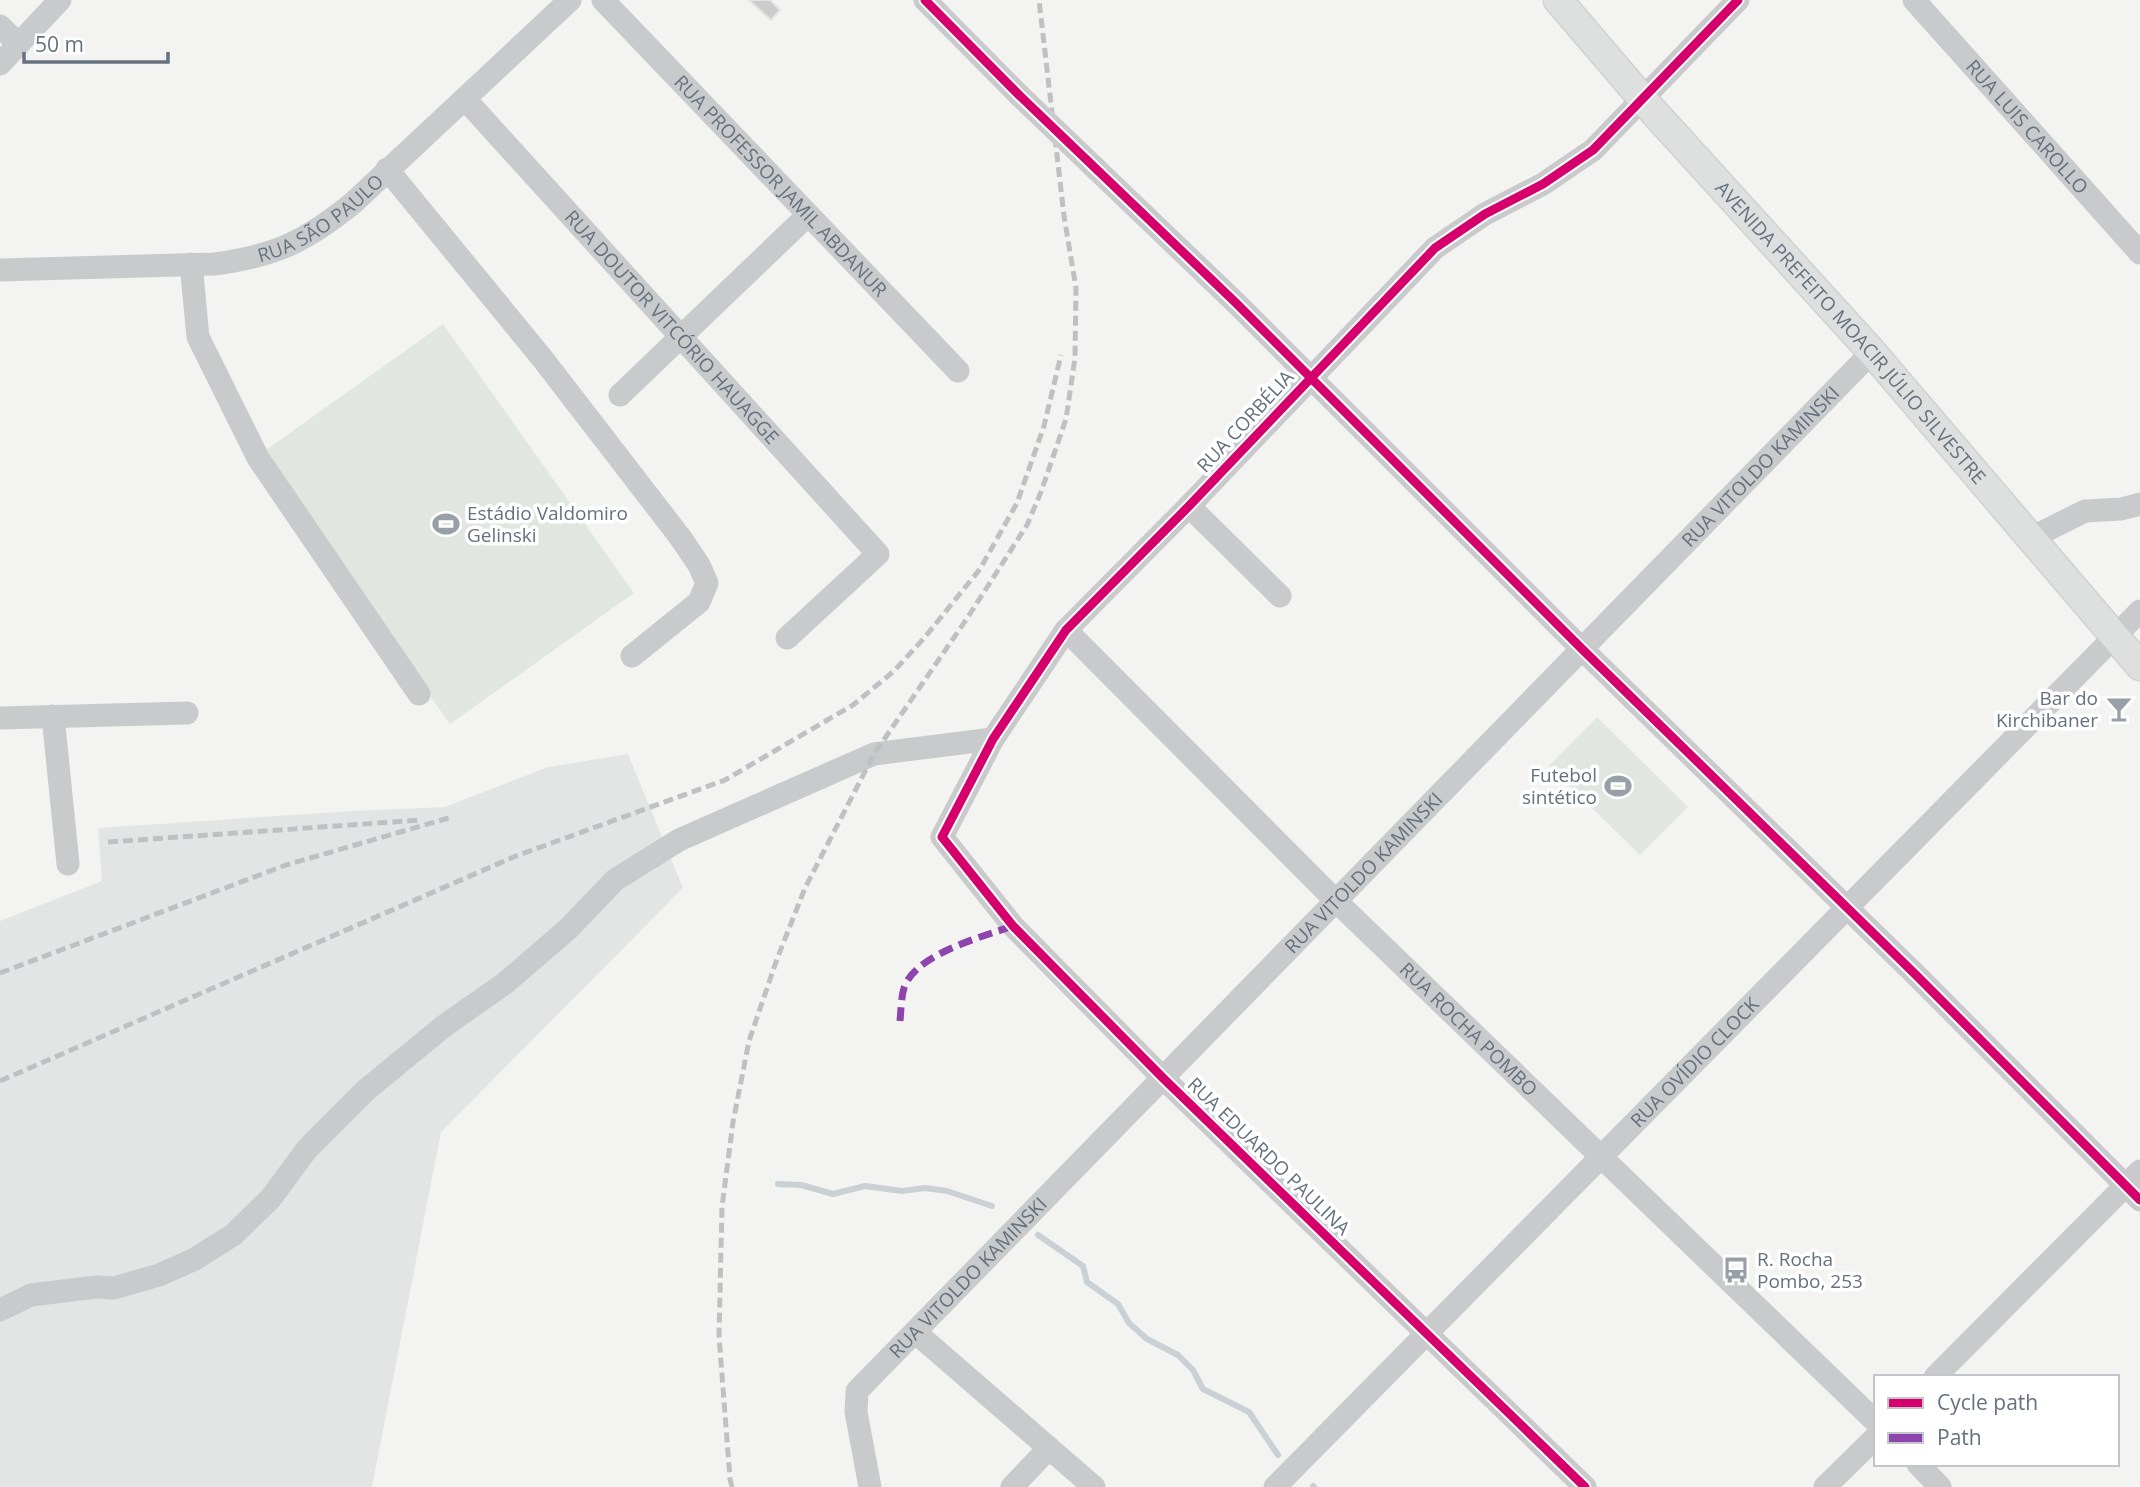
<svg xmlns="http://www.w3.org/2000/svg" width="2140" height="1487" viewBox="0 0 2140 1487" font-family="'Open Sans',sans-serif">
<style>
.built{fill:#e3e5e5}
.green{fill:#e2e6e1}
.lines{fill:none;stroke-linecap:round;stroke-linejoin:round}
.stream{stroke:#cad0d3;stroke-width:6}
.building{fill:#cbcdcd;stroke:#e2e3e2;stroke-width:2}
.major-casing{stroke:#d0d1d2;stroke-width:31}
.minor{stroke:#c9cacb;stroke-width:23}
.major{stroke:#dedfdf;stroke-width:28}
.rail{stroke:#bfc0c2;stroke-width:5;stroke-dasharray:10 5;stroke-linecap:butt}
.minor-bridge{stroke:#c9cacb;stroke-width:23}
.quiet{stroke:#8e44ad;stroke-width:7;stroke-dasharray:14 7;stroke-linecap:butt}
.cycleway-casing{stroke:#fff;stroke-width:13}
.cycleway{stroke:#d6006c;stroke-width:9}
.labels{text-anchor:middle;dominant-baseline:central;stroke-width:7;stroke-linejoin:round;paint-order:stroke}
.street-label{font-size:19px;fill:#66717f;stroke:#fff}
.poi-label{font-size:19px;fill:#66717f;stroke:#fff;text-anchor:start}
</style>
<rect width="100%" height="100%" fill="#f3f4f2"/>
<path class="built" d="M628 754 683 888 441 1132 372 1487H0V921L102 881 98 828 352 811 445 807 548 767Z"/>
<path class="green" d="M443 324 634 593 450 724 259 455Z
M1597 717 1688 807 1640 855 1549 766Z"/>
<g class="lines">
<path class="stream" d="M778 1184 801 1185 833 1194 865 1186 902 1191 925 1188 947 1191 992 1206
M1038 1235 1083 1266 1087 1282 1118 1304 1129 1323 1147 1339 1178 1355 1193 1370 1203 1389 1249 1412 1278 1455
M1313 1486 1314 1487"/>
</g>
<path class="building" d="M749 0H770L780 10 771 20Z"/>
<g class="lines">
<g class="major-casing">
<g id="major">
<path id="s8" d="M1558 0 1652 110 1872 352 2140 666"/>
</g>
</g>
<g class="minor">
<path id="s1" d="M603 0 958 371"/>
<path d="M925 0 1019 95"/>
<path id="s2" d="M1914 0 2140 253"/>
<path d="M0 26 18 44"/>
<path d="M0 64 60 0"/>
<path id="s3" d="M465 99 878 554 787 638"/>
<path d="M1095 168 1236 303 1582 649 1916 975 2140 1200"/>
<path d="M387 169 542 358 680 537 699 565 707 583 699 602 632 656"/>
<path d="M191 264 198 337 258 458 419 694"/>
<path id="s4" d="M0 270 214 264C275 256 305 242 353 203L570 0"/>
<path d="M620 395 808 215"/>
<path d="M1189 506 1280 596"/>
<path d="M2029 539 2085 511 2121 509 2140 504"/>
<path id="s5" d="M1066 630 1336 901 1876 1422"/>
<path d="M53 716 68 864"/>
<path d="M0 718 187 713"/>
<path d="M0 1310 31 1295 96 1287 114 1288 159 1275 193 1260 233 1235 271 1198 307 1149 366 1090 444 1026 504 984 568 929 615 880 679 840 874 754 993 739"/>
<path d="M915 1332 1094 1487"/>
<path d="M1935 1377 2140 1171"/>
<path d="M1918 1464 1940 1487"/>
<path id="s6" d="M870 1487 856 1412 857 1391 1872 352"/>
<path d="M1012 1487 1049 1448"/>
<path id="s7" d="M1275 1487 2140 611"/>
<path d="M1585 1487 1163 1078 1013 926 942 837 993 739 1066 630 1189 506 1435 248 1485 214 1543 184 1593 150 1738 0"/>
<path d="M1825 1487 1876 1437"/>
</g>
<use href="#major" class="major"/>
<path class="rail" d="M108 842 421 820
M0 973 286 865 452 817
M0 1081 516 856 725 780 853 705 894 671 925 637 980 569 1017 503 1044 426 1061 355
M732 1487 730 1479 719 1336 722 1207 733 1122 749 1041 777 959 805 888 874 754 966 620 1027 525 1041 492 1066 419 1075 358 1076 288 1064 216 1039 0"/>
<path class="minor-bridge" d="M1019 95 1095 168"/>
<path class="quiet" d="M900 1021C901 1011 901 998 904 988 915 954 982 937 1013 926"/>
<g class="cycleway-casing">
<path id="cycleway" d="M925 0 1019 95 1236 303 1582 649 1916 975 2140 1200
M1585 1487 1163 1078 1013 926 942 837 993 739 1066 630 1189 506 1435 248 1485 214 1543 184 1593 150 1738 0"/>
</g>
<use href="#cycleway" class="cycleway"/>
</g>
<defs>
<g id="stadium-bare" transform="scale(2.1)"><path d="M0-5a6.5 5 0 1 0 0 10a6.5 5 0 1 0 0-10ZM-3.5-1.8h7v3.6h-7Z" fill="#979fa7" stroke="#fff" stroke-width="2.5" paint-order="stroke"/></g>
<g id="bar-bare" transform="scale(2.1)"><path d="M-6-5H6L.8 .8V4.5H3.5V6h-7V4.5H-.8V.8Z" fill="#979fa7" stroke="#fff" stroke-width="2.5" paint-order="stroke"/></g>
<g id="bus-bare" transform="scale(2.1)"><path d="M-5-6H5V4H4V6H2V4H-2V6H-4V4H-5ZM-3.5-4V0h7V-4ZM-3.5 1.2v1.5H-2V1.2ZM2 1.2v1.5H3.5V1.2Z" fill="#979fa7" stroke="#fff" stroke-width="2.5" paint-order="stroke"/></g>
</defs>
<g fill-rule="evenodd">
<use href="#stadium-bare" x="446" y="524"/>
<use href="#bar-bare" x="2119" y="709"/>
<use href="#stadium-bare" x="1618" y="786"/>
<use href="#bus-bare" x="1736" y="1270"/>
</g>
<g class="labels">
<g class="street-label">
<text stroke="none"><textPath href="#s2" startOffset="170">RUA LUIS CAROLLO</textPath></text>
<text stroke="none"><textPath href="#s1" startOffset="257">RUA PROFESSOR JAMIL ABDANUR</textPath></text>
<text stroke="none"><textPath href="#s4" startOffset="332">RUA SÃO PAULO</textPath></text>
<text stroke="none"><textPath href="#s3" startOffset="308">RUA DOUTOR VITCÓRIO HAUAGGE</textPath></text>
<text stroke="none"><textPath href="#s8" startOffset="443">AVENIDA PREFEITO MOACIR JÚLIO SILVESTRE</textPath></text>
<text transform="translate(1245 421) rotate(-47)">RUA CORBÉLIA</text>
<text stroke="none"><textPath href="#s6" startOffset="1390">RUA VITOLDO KAMINSKI</textPath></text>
<text stroke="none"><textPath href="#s6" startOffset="822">RUA VITOLDO KAMINSKI</textPath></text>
<text stroke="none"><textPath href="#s5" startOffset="567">RUA ROCHA POMBO</textPath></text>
<text stroke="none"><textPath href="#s7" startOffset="597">RUA OVÍDIO CLOCK</textPath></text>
<text transform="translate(1269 1156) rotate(44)">RUA EDUARDO PAULINA</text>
<text stroke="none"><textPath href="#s6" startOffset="256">RUA VITOLDO KAMINSKI</textPath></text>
</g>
<g class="poi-label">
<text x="467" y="513">Estádio Valdomiro<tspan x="467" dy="22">Gelinski</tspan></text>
<text x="2098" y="698" text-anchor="end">Bar do<tspan x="2098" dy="22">Kirchibaner</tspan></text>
<text x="1597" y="775" text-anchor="end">Futebol<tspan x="1597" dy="22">sintético</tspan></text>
<text x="1757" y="1259">R. Rocha<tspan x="1757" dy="22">Pombo, 253</tspan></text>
</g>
</g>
<rect x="1874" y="1375" width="245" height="91" fill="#ffffff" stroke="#c2c6cc" stroke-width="2"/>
<rect x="1888" y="1398" width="35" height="10" fill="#d6006c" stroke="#c2c6cc" stroke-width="2"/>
<text x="1937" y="1410" font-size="21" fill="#66717f">Cycle path</text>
<rect x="1888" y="1433" width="35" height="10" fill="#8e44ad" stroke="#c2c6cc" stroke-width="2"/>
<text x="1937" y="1445" font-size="21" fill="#66717f">Path</text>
<path d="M24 52v10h144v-10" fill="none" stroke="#66717f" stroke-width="3.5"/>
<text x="35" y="52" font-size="21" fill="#66717f" stroke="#ffffff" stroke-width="5" paint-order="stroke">50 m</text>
</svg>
